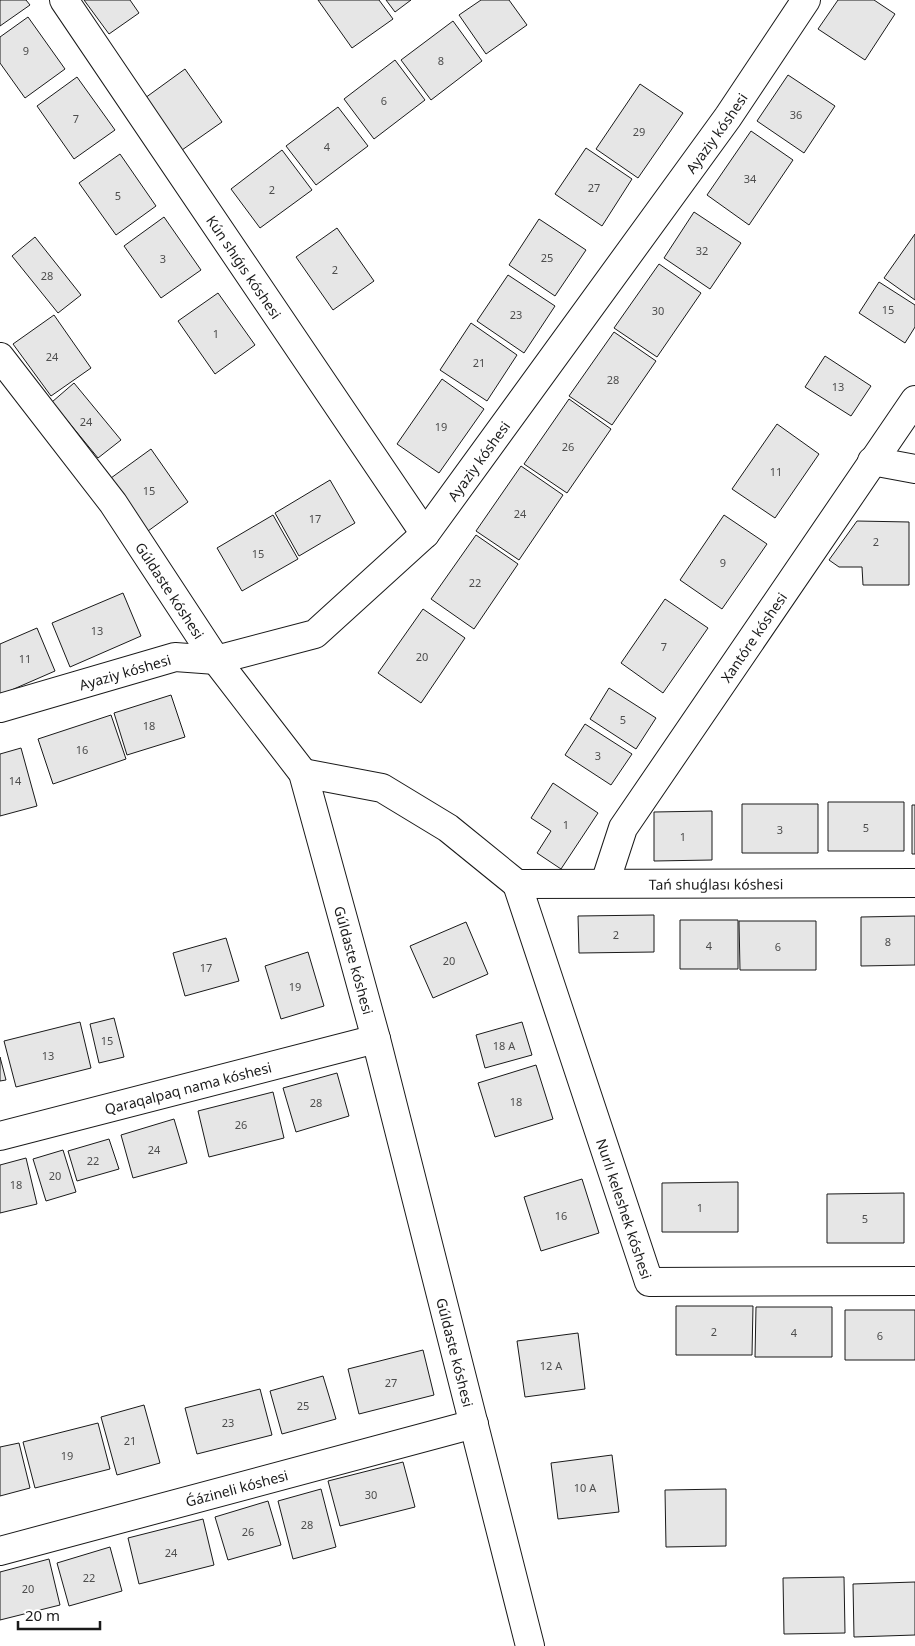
<svg xmlns="http://www.w3.org/2000/svg" width="915" height="1646" viewBox="0 0 915 1646" font-family="'Noto Sans',sans-serif">
<style>
.building{fill:#e6e6e6;stroke:#1a1a1a}
.lines{fill:none;stroke-linecap:round;stroke-linejoin:round}
.minor-casing{stroke:#1a1a1a;stroke-width:30}
.minor{stroke:#fff;stroke-width:28}
.labels{text-anchor:middle;dominant-baseline:central;stroke-width:4;stroke-linejoin:round;paint-order:stroke}
.number-label{font-size:11px;fill:#4d4d4d}
.street-label{font-size:14px;fill:#1a1a1a;stroke:#fff}
</style>
<rect width="100%" height="100%" fill="#fff"/>
<path class="building" d="M0 0H26L30 5 0 26Z
M84 0H130L139 13 109 34Z
M318 0H379L393 19 352 48Z
M386 0H411L395 12Z
M481 0H509L527 25 486 54 459 15Z
M838 0H874L895 14 865 60 818 29Z
M28 17 65 69 25 98 0 63V37Z
M453 21 482 61 431 100 401 60Z
M395 60 425 100 374 139 344 99Z
M185 69 222 122 182 150 145 98Z
M788 75 835 106 804 153 757 121Z
M77 77 115 130 74 159 37 106Z
M640 84 683 113 638 178 596 149Z
M338 107 368 146 316 185 286 146Z
M751 131 793 160 749 225 707 195Z
M586 148 632 179 602 226 555 194Z
M282 150 312 190 260 228 231 189Z
M120 154 156 206 116 235 79 183Z
M694 212 741 243 710 289 664 258Z
M164 217 201 270 161 298 124 246Z
M539 219 586 250 555 296 509 265Z
M337 228 374 281 333 310 296 257Z
M915 234V300L884 278Z
M35 237 81 295 58 313 12 256Z
M659 264 701 293 657 357 614 328Z
M508 275 555 306 524 353 477 321Z
M879 282 915 305V327L905 343 859 313Z
M218 293 255 345 215 374 178 321Z
M54 315 91 368 51 396 13 344Z
M471 323 517 355 487 401 440 370Z
M614 332 656 361 612 425 569 396Z
M825 356 871 386 851 416 805 387Z
M442 379 484 409 439 473 397 444Z
M74 383 121 440 98 458 52 402Z
M569 399 611 429 567 493 524 464Z
M777 424 819 454 775 518 732 489Z
M151 449 188 502 148 531 111 478Z
M521 466 563 495 519 560 476 531Z
M330 480 355 523 299 556 275 513Z
M273 515 298 559 242 591 217 548Z
M724 515 767 544 722 609 680 580Z
M857 521 909 522V585H863L862 567H839L829 560Z
M476 535 518 564 474 629 431 599Z
M123 593 141 636 70 667 52 623Z
M665 599 708 628 663 693 621 663Z
M423 609 465 638 421 703 378 673Z
M37 628 55 671 0 695V644Z
M609 688 656 718 636 749 590 719Z
M171 695 185 737 127 755 114 713Z
M111 715 126 759 53 784 38 739Z
M585 724 632 754 611 785 565 755Z
M21 748 37 806 0 816V754Z
M553 783 598 813 561 869 537 853 551 831 531 818Z
M828 802H904V851H828Z
M742 804H818V853H742Z
M912 805H915V854H912Z
M712 811V860L654 861V812Z
M654 915V952L579 953 578 916Z
M915 916V965L861 966V917Z
M680 920H738V969H680Z
M739 921H816V970H740Z
M466 922 488 974 433 998 410 946Z
M226 938 239 981 185 996 173 953Z
M308 952 324 1006 281 1019 265 966Z
M114 1018 124 1057 99 1063 90 1024Z
M80 1022 91 1068 16 1087 4 1041Z
M522 1022 532 1055 485 1068 476 1035Z
M0 1057 6 1080 0 1081Z
M536 1065 553 1119 495 1137 478 1083Z
M337 1073 349 1116 296 1132 283 1088Z
M273 1092 284 1138 209 1157 198 1111Z
M174 1119 187 1163 133 1178 121 1135Z
M109 1139 119 1169 77 1181 68 1151Z
M63 1150 76 1192 46 1201 33 1159Z
M26 1158 37 1204 0 1213V1165Z
M582 1179 599 1233 541 1251 524 1197Z
M738 1182V1232H662V1183Z
M904 1193V1243H827V1194Z
M676 1306H753L752 1355H676Z
M756 1307H832V1357H755Z
M845 1310H915V1360H845Z
M578 1333 585 1389 525 1397 517 1341Z
M423 1350 434 1395 359 1414 348 1369Z
M323 1376 336 1419 282 1434 270 1391Z
M260 1389 272 1435 197 1454 185 1408Z
M144 1405 160 1463 117 1475 101 1417Z
M98 1423 110 1469 35 1488 23 1442Z
M19 1443 30 1488 0 1496V1447Z
M612 1455 619 1512 558 1519 551 1463Z
M403 1462 415 1507 340 1526 328 1481Z
M321 1489 336 1547 293 1559 278 1501Z
M726 1489V1546L666 1547 665 1490Z
M268 1501 281 1545 228 1560 215 1517Z
M203 1519 214 1565 139 1584 128 1538Z
M110 1547 122 1591 69 1606 57 1563Z
M49 1559 60 1605 0 1620V1572Z
M844 1577 845 1633 784 1634 783 1578Z
M915 1582V1635L854 1637 853 1584Z"/>
<g class="lines">
<g class="minor-casing">
<g id="minor">
<path id="s1" d="M64 0 425 534"/>
<path id="s2" d="M0 357 113 503 216 660 303 773 376 1039 530 1646"/>
<path d="M872 461 915 469"/>
<path id="s3" d="M0 708 175 657 216 660 315 634 425 534 728 117 806 0"/>
<path d="M303 773 382 788 448 828 517 884"/>
<path id="s4" d="M605 883 623 828 915 400"/>
<path id="s5" d="M517 884 649 1282 915 1281"/>
<path id="s6" d="M517 884 915 883"/>
<path id="s7" d="M0 1136 376 1039"/>
<path id="s8" d="M0 1551 474 1424"/>
</g>
</g>
<use href="#minor" class="minor"/>
</g>
<g class="labels">
<g class="number-label">
<text x="26" y="50">9</text>
<text x="441" y="60">8</text>
<text x="384" y="100">6</text>
<text x="796" y="114">36</text>
<text x="76" y="118">7</text>
<text x="639" y="131">29</text>
<text x="327" y="146">4</text>
<text x="750" y="178">34</text>
<text x="594" y="187">27</text>
<text x="272" y="189">2</text>
<text x="118" y="195">5</text>
<text x="702" y="250">32</text>
<text x="547" y="257">25</text>
<text x="163" y="258">3</text>
<text x="335" y="269">2</text>
<text x="47" y="275">28</text>
<text x="888" y="309">15</text>
<text x="658" y="310">30</text>
<text x="516" y="314">23</text>
<text x="216" y="333">1</text>
<text x="52" y="356">24</text>
<text x="479" y="362">21</text>
<text x="613" y="379">28</text>
<text x="838" y="386">13</text>
<text x="86" y="421">24</text>
<text x="441" y="426">19</text>
<text x="568" y="446">26</text>
<text x="776" y="471">11</text>
<text x="149" y="490">15</text>
<text x="520" y="513">24</text>
<text x="315" y="518">17</text>
<text x="876" y="541">2</text>
<text x="258" y="553">15</text>
<text x="723" y="562">9</text>
<text x="475" y="582">22</text>
<text x="97" y="630">13</text>
<text x="664" y="646">7</text>
<text x="422" y="656">20</text>
<text x="25" y="658">11</text>
<text x="623" y="719">5</text>
<text x="149" y="725">18</text>
<text x="82" y="749">16</text>
<text x="598" y="755">3</text>
<text x="15" y="780">14</text>
<text x="566" y="824">1</text>
<text x="866" y="827">5</text>
<text x="780" y="829">3</text>
<text x="683" y="836">1</text>
<text x="616" y="934">2</text>
<text x="888" y="941">8</text>
<text x="709" y="945">4</text>
<text x="778" y="946">6</text>
<text x="449" y="960">20</text>
<text x="206" y="967">17</text>
<text x="295" y="986">19</text>
<text x="107" y="1040">15</text>
<text x="504" y="1045">18 А</text>
<text x="48" y="1055">13</text>
<text x="516" y="1101">18</text>
<text x="316" y="1102">28</text>
<text x="241" y="1124">26</text>
<text x="154" y="1149">24</text>
<text x="93" y="1160">22</text>
<text x="55" y="1175">20</text>
<text x="16" y="1184">18</text>
<text x="700" y="1207">1</text>
<text x="561" y="1215">16</text>
<text x="865" y="1218">5</text>
<text x="714" y="1331">2</text>
<text x="794" y="1332">4</text>
<text x="880" y="1335">6</text>
<text x="551" y="1365">12 А</text>
<text x="391" y="1382">27</text>
<text x="303" y="1405">25</text>
<text x="228" y="1422">23</text>
<text x="130" y="1440">21</text>
<text x="67" y="1455">19</text>
<text x="585" y="1487">10 А</text>
<text x="371" y="1494">30</text>
<text x="307" y="1524">28</text>
<text x="248" y="1531">26</text>
<text x="171" y="1552">24</text>
<text x="89" y="1577">22</text>
<text x="28" y="1588">20</text>
</g>
<g class="street-label">
<text stroke="none"><textPath href="#s3" startOffset="970">Ayaziy kóshesi</textPath></text>
<text stroke="none"><textPath href="#s1" startOffset="322">Kún shıǵıs kóshesi</textPath></text>
<text stroke="none"><textPath href="#s3" startOffset="565">Ayaziy kóshesi</textPath></text>
<text stroke="none"><textPath href="#s2" startOffset="289">Gúldaste kóshesi</textPath></text>
<text stroke="none"><textPath href="#s4" startOffset="289">Xantóre kóshesi</textPath></text>
<text stroke="none"><textPath href="#s3" startOffset="130">Ayaziy kóshesi</textPath></text>
<text stroke="none"><textPath href="#s6" startOffset="199">Tań shuǵlası kóshesi</textPath></text>
<text stroke="none"><textPath href="#s2" startOffset="709">Gúldaste kóshesi</textPath></text>
<text stroke="none"><textPath href="#s7" startOffset="194">Qaraqalpaq nama kóshesi</textPath></text>
<text stroke="none"><textPath href="#s5" startOffset="342">Nurlı keleshek kóshesi</textPath></text>
<text stroke="none"><textPath href="#s2" startOffset="1114">Gúldaste kóshesi</textPath></text>
<text stroke="none"><textPath href="#s8" startOffset="245">Ǵázineli kóshesi</textPath></text>
</g>
</g>
<path d="M18 1621v8h82v-8" fill="none" stroke="#1a1a1a" stroke-width="2.5"/>
<text x="25" y="1621" font-size="15" fill="#1a1a1a" stroke="#ffffff" stroke-width="4" paint-order="stroke">20 m</text>
</svg>
